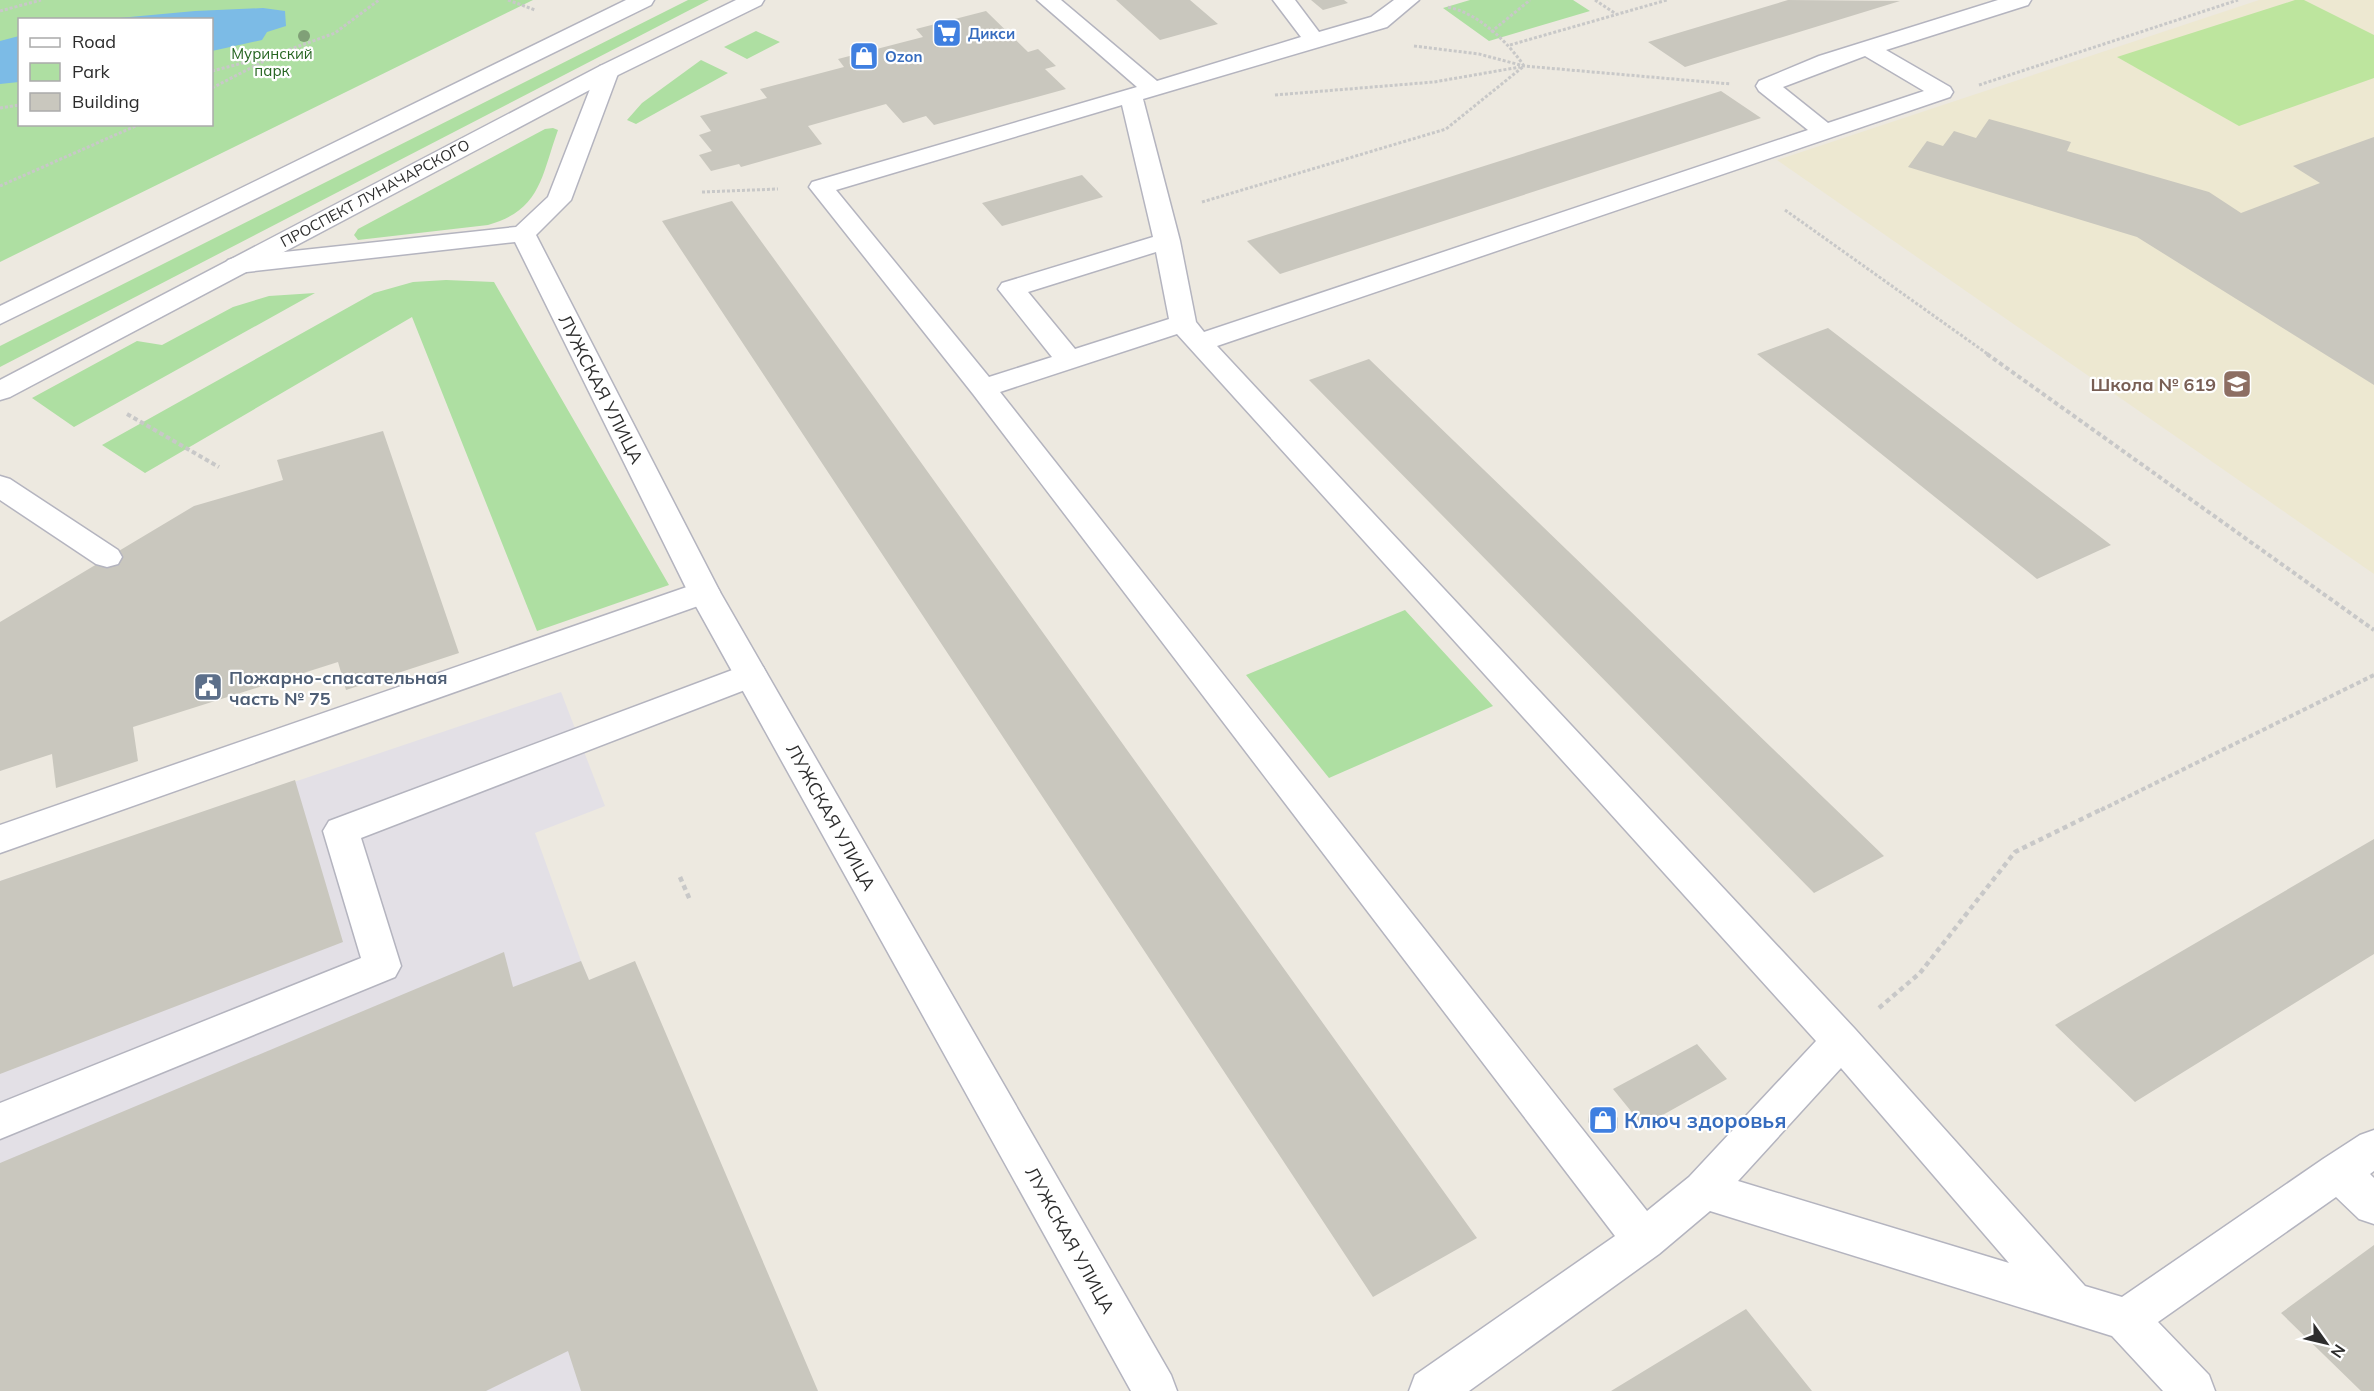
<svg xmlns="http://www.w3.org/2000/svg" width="2374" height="1391" viewBox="0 0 2374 1391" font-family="Mulish,sans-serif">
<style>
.industrial{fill:#e3e0e6}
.education{fill:#ede8d1}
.green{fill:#aedfa2;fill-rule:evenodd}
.pitch{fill:#bde59e}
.water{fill:#7cbbe6}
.building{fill:#c9c7be}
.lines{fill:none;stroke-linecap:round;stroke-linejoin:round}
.lane-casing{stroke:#b4b4bf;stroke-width:3}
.street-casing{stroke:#b4b4bf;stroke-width:3}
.secondary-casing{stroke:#b4b4bf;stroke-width:3}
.path-far2{stroke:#c8c8c8;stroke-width:3;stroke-dasharray:3 2;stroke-linecap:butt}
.path-far1{stroke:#c8c8c8;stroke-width:4;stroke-dasharray:4.5 3;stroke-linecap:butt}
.path{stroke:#c8c8c8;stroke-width:4.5;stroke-dasharray:5 4;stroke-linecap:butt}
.lane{fill:#fff;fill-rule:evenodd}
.street{fill:#fff;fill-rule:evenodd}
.secondary{fill:#fff;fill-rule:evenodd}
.tree{fill:#80a077}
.labels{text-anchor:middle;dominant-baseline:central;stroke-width:4.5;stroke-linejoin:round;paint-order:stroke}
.far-shop-label{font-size:15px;font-weight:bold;fill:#366cbe;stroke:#fff;text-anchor:start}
.far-park-label{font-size:15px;fill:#266521;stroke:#fff}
.far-street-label{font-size:15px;fill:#2d2d2d;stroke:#fff}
.education-label{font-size:18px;font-weight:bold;fill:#785e54;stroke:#fff;text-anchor:end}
.street-label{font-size:18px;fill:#2d2d2d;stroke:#fff}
.service-label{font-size:18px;font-weight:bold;fill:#4e5e75;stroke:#fff;text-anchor:start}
.near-shop-label{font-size:21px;font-weight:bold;fill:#366cbe;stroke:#fff;text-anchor:start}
</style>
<rect width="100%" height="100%" fill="#ede9e0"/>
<path class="industrial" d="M561 692 605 806 535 833 581 961 589 980 818 1391H0V881Z"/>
<path class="education" d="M2259 0H2374V574L1777 160Z"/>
<path class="green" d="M0 0H533L0 262ZM20 20H212V124H20Z
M688 0H709L0 367V346Z
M1470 0H1573L1590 11 1489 41 1443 8Z
M756 31 780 42 747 59 724 47Z
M701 60 728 73 636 124 627 120 642 103Z
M553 128 558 130C541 177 541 210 488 225L358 240 354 235 358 229 545 129Z
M446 280 494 282 669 585 537 631 412 317 145 473 102 445 374 293 413 282Z
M315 293 74 427 32 398 137 341 162 345 233 307 269 296Z
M1405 610 1493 706 1329 778 1246 675Z"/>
<path class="pitch" d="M2295 0H2304L2374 35V78L2239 126 2117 57Z"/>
<path class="water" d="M263 8 285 11 286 26 267 32 262 40 212 51V20L108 19 195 11Z
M19 36V82L0 84V41Z"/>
<path class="building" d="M1116 0H1190L1218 24 1160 40Z
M1311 0H1344L1348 3 1323 10Z
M1788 0 1900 1 1685 67 1648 42Z
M986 11 1028 52 1038 49 1056 66 1045 69 1066 89 934 125 926 116 903 123 886 104 808 126 822 144 741 167 739 164 711 171 699 155 712 151 699 135 711 131 700 116 767 98 760 89 844 67 838 59 923 37 916 29Z
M1721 91 1761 118 1280 274 1247 241Z
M1989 119 2071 142 2067 151 2209 192 2241 213 2320 183 2293 166 2374 137V385L2137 237 1908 167 1927 141 1943 146 1954 131 1976 138Z
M1082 175 1103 197 1002 226 982 203Z
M732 201 874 397 1477 1238 1373 1297 662 221Z
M1828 328 2111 545 2037 579 1757 354Z
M1369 359 1884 856 1814 893 1309 380Z
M383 431 459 653 346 690 338 662 133 727 138 761 56 788 52 754 0 771V622L194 506 283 480 277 460Z
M295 780 343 942 0 1074V881Z
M2374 839V954L2135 1102 2055 1025Z
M504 952 513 987 581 961 589 980 635 961 818 1391H581L568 1351 486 1391H0V1163Z
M1697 1044 1727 1079 1643 1126 1613 1089Z
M1597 1106 1610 1108 1618 1118V1128L1609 1134 1596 1132 1588 1122 1589 1111Z
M2374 1245V1391H2361L2281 1313Z
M1746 1309 1812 1391H1611Z"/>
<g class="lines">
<g class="lane-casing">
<path id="lane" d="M1037 0H1061L1157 81 1301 37 1273 0H1295L1319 32 1371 17 1394 0H1419L1387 27 1143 99 1180 241 1196 322 1204 332 1808 130 1759 91 1756 86 1759 81 1819 56 1998 0H2031L2028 5 1886 50 1950 87 1953 92 1950 97 1217 346 1855 1029 2085 1286 2122 1297 2323 1159 2360 1135 2374 1130V1171L2370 1174 2374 1178V1224L2359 1219 2336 1197 2158 1322 2209 1375 2215 1391H2163L2112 1336 1710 1211 1659 1254 1469 1391H1409L1415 1375 1615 1236 973 394 809 187 812 182 1137 87ZM1865 56 1924 91 1828 123 1783 87ZM1122 105 1153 237 1002 283 998 289 1052 357 989 377 836 190ZM1156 252 1169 319 1075 349 1028 292ZM1177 334 1816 1041 1689 1177 1647 1211 1000 392ZM1841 1068 2009 1263 1738 1181Z
M0 476 10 479 118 550 122 557 118 564 107 567 96 564 0 500Z
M704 581 715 584 720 592 715 600 0 853V825Z
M751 663 763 667 767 675 763 683 361 838 401 966 395 977 0 1139V1103L361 958 323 831 329 821Z"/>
</g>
<g class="street-casing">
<path id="street" d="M608 64 616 66 619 71 571 200 536 235 720 592 1171 1375 1177 1391H1131L688 592 515 242 237 273 228 270 224 265 228 260 237 257 516 227 548 197 597 71 600 66Z"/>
</g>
<g class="secondary-casing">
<path id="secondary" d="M626 0H654L651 5 0 324V306Z
M736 0H764L761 5 616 76 10 397 0 400V380L600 66Z"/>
</g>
<path class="path-far2" d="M508 0 535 10
M1595 0 1616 14
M0 11 41 0
M1491 32 1530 0
M1510 45 1667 0
M1414 46 1479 54 1524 66 1731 84
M212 71 277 54 335 33 379 0
M1979 85 2238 0
M212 88 270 58
M1275 95 1434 82 1520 67
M0 108 20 105
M0 186 140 124
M702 192 778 189
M1202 202 1446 129 1524 66C1508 42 1477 12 1447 7
M1785 210 1989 355"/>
<path class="path-far1" d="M1987 354 2374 630
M127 414 219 467
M2101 810 2374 675"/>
<path class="path" d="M680 877 690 900
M1879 1008 1920 973 2015 852 2104 808"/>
<use href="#lane" class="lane"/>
<use href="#street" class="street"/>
<use href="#secondary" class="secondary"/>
</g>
<circle class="tree" cx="304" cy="36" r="6"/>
<defs>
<g id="supermarket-square" transform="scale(1.5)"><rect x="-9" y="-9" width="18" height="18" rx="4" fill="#3f7fe0" stroke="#fff"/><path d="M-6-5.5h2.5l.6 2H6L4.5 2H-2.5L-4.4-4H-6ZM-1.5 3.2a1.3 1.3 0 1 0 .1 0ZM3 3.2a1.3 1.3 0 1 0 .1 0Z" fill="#fff"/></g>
<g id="shop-square" transform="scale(1.5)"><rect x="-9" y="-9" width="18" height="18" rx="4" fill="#3f7fe0" stroke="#fff"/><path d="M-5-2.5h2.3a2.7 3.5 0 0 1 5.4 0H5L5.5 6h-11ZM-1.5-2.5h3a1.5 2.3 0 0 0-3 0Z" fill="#fff"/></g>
<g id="school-square" transform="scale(1.5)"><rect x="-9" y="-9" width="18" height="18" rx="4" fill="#8d6e63" stroke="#fff"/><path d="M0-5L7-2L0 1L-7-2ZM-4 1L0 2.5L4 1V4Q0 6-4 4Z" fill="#fff"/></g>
<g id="civic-square" transform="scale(1.5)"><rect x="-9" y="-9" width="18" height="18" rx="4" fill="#5c6f8a" stroke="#fff"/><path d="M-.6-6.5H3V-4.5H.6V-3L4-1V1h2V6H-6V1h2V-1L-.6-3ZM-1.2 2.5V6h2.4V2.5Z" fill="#fff"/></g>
</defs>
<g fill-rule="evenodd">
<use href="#supermarket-square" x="947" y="33"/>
<use href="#shop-square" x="864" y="56"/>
<use href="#school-square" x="2237" y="384"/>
<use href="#civic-square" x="208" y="687"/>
<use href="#shop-square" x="1603" y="1120"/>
</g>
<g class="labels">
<g class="far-shop-label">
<text x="968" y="33">Дикси</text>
<text x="885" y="56">Ozon</text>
</g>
<g class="far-park-label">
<text x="272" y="53">Муринский<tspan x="272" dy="17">парк</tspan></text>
</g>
<g class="far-street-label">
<text transform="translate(375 193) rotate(-28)">ПРОСПЕКТ ЛУНАЧАРСКОГО</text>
</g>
<g class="education-label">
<text x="2216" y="384">Школа № 619</text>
</g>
<g class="street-label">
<text transform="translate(601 389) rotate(63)">ЛУЖСКАЯ УЛИЦА</text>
<text transform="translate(831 817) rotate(61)">ЛУЖСКАЯ УЛИЦА</text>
<text transform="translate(1070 1240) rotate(61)">ЛУЖСКАЯ УЛИЦА</text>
</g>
<g class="service-label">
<text x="229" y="677">Пожарно-спасательная<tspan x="229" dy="21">часть № 75</tspan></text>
</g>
<g class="near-shop-label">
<text x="1624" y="1120">Ключ здоровья</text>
</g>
</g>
<rect x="18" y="18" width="195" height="108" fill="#ffffff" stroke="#ababab" stroke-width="1.5"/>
<rect x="30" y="38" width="30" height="9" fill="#ffffff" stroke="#ababab" stroke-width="1.5"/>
<text x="72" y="48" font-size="18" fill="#2d2d2d">Road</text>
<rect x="30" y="63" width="30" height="18" fill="#aedfa2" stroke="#ababab" stroke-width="1.5"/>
<text x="72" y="78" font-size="18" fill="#2d2d2d">Park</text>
<rect x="30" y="93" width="30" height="18" fill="#c9c7be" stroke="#ababab" stroke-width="1.5"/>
<text x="72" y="108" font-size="18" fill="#2d2d2d">Building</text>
<g transform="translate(2326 1343) rotate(124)" stroke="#ffffff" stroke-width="4.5" paint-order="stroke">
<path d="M0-4.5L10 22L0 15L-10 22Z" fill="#2d2d2d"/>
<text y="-9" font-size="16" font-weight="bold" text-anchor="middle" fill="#2d2d2d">N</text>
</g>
</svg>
